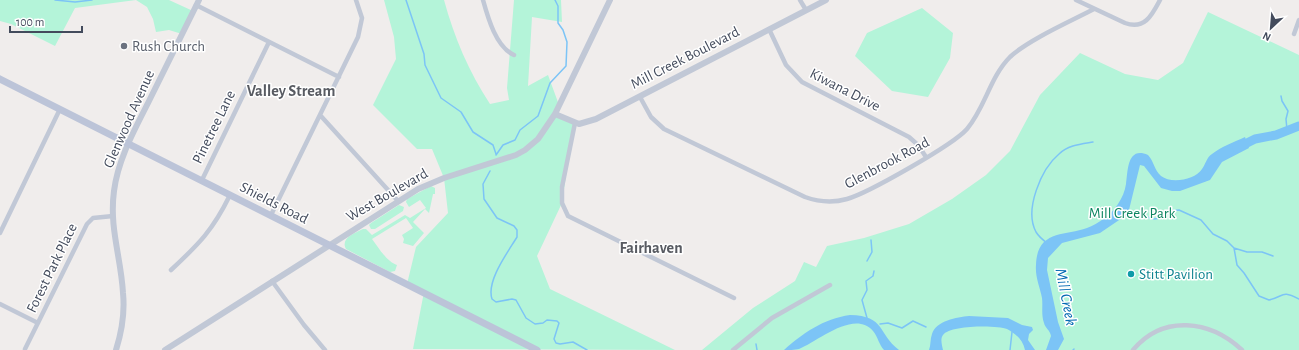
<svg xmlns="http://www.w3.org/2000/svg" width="1299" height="350" viewBox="0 0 1299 350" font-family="'Alegreya Sans',sans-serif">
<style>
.green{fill:#b4f4d9}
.water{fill:#7cc4f6}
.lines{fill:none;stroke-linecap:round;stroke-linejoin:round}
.stream{stroke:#7cc4f6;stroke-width:1.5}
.river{stroke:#7cc4f6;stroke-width:9}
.minor{stroke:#c1c8d6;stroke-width:4.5}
.tertiary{stroke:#c1c8d6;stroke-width:6}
.secondary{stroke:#bcc4d8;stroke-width:7}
.worship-dot{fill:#6b7280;stroke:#fff;stroke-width:1.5}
.culture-dot{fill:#0f9aa8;stroke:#fff;stroke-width:1.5}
.labels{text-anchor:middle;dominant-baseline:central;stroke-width:3;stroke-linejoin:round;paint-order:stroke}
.worship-label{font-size:15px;fill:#5b616d;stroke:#fff;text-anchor:start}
.street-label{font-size:15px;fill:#434b5c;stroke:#fff}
.park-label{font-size:15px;fill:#0c8560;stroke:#fff}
.culture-label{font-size:15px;fill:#0d838f;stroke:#fff;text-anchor:start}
.neighbourhood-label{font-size:16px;font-weight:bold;fill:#585b62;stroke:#fff}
.water-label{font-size:16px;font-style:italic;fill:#0069b2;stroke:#fff}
</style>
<rect width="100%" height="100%" fill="#f0edec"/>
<path class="green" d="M0 0H169L193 11 182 34 169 30 156 32 153 19 147 7 136 0 75 8 55 46 11 24 0 21Z
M384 0H444C454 37 469 72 490 104L509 100 507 88 514 0H561L562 22 532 17 528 86 548 75 559 105 555 114 575 123 572 135 562 203 537 256 550 289 675 350 413 349 424 292 407 284 416 247 448 213 444 178 432 149H417L373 105 396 59 394 37Z
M922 8 953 33 950 58 928 97 892 91 855 56 867 33Z
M1208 12 1299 55V350H702L753 308 795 281 804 262 816 267 827 246 864 238 909 224 952 199 986 175 1010 151 1040 95 1080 53 1125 74 1158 80 1183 63Z
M431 186 435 188V194H433L429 213 425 209 413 222 424 233 413 246 403 243 404 239 402 235 413 228 406 218 372 239C378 247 387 262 397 265L395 271 390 272 346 249C340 238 355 233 363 229H366L372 235 405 215 410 218 426 208 420 200 409 207 406 202 407 199Z
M399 205 404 207 403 211 375 229H371L369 225 371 223Z"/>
<path class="water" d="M1245 137 1249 148 1222 162 1210 180 1180 191H1172L1161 188 1144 166 1140 165 1128 214 1100 233 1062 243 1048 258 1047 270 1058 322 1064 339 1058 350H1046L1051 336C1050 330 1045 328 1044 323 1041 315 1043 306 1042 298 1040 287 1035 277 1036 265 1037 230 1064 236 1087 228 1098 224 1112 214 1118 204 1122 198 1125 191 1126 184 1128 171 1127 146 1148 155 1154 161 1154 170 1161 176 1171 184 1195 180 1202 169 1206 164 1206 158 1212 154 1221 147 1234 142 1245 137Z
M850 315C886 316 877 333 899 350H884C879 345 878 337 873 331 854 309 817 342 799 349 795 350 788 350 784 350 803 333 823 319 850 315Z
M969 316 1008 318 1022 325 1032 327 1033 330 1029 334 1028 340 1035 350H1025C1023 340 1016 334 1007 329 997 325 950 325 943 335 940 339 942 345 943 350H929C931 345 930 339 932 334 936 321 957 317 969 316Z"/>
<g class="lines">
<path class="stream" d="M55 0 75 2 92 0
M406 0 424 54 425 65 441 98 461 112 473 132 493 145 496 154
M1281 96 1282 101 1288 111 1286 119 1287 130
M496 155 503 145 515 140 520 130 538 116 550 83 566 66 567 42 563 30 558 23V6L555 0
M490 171 483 184 484 199 497 218 514 226 517 230V237C508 252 486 281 492 299L496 302 512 299 516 300 526 318 535 324 543 323 547 320 557 321 559 323 554 339 556 343 560 344 573 342 587 350
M1128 212 1154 219 1160 218 1169 211 1179 210 1201 220 1213 234 1227 241 1234 248 1247 252H1262L1273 256
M1047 243C1043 240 1039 237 1036 232 1024 210 1041 169 1059 154 1068 145 1081 144 1093 142
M1234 248 1237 265 1244 273 1259 296 1269 300C1285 296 1281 290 1299 299
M867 261 872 252 871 240
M867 318 862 300 867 290 866 281 873 276 874 271
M880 324 888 323 902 328 913 321 926 327
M756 344 757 350
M1010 350 1012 332
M1073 350 1074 349"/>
<path class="river" d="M1237 148 1255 139 1276 135 1299 126"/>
<path class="minor" d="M483 0C488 18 496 47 514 55
M800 0 806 10
M1076 0 1125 23C1145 30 1152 15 1160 0
M196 5 339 77
M769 29 786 65 802 82 909 137 918 145 926 157
M1294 34 1299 20
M640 97 651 117 664 129 805 197C819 202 833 203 847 199 868 193 953 145 967 129 985 108 990 77 1010 57 1028 40 1071 21 1094 9
M320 115 398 201
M575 123 562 187V203L568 216 734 298
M202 180 269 42
M271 215 358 37 362 18 356 0
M0 233 60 109
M171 270C199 244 213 230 230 195
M272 281 304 325 325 350
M0 304 38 323
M25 349 87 224 93 218 113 216
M733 350 772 318 830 285
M1133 350C1163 314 1210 320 1242 350"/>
<path class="tertiary" d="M555 114 579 124 596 119 826 0
M116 350C122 331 125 313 123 293 121 257 109 228 114 191 118 159 135 129 149 101 166 67 182 34 199 0
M165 350 418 189 444 178 516 155 525 150 538 139 555 114 610 0"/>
<path class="secondary" d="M0 79 537 350"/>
</g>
<circle class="worship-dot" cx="124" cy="46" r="4"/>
<circle class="culture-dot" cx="1131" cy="274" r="4"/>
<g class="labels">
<g class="worship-label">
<text x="132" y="46">Rush Church</text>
</g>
<g class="street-label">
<text transform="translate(685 58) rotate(-27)">Mill Creek Boulevard</text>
<text transform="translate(845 90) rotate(27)">Kiwana Drive</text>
<text transform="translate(129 119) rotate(-66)">Glenwood Avenue</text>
<text transform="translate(214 127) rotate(-64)">Pinetree Lane</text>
<text transform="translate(887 163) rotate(-28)">Glenbrook Road</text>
<text transform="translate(387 195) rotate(-30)">West Boulevard</text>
<text transform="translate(274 203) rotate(27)">Shields Road</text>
<text transform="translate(52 268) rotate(-64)">Forest Park Place</text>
</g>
<g class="park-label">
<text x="1132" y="213">Mill Creek Park</text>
</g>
<g class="culture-label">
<text x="1139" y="274">Stitt Pavilion</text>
</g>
<g class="neighbourhood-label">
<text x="291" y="91">Valley Stream</text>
<text x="651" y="248">Fairhaven</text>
</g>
<g class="water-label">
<text transform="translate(1066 297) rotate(79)">Mill Creek</text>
</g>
</g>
<g transform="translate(1271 28) rotate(206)" stroke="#ffffff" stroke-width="3" paint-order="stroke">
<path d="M0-3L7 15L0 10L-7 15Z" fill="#434b5c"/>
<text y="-6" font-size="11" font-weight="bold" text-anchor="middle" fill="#434b5c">N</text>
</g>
<path d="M10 26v6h72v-6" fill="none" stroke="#434b5c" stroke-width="2"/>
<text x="16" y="26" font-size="12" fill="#434b5c" stroke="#ffffff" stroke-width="3" paint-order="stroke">100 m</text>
</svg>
